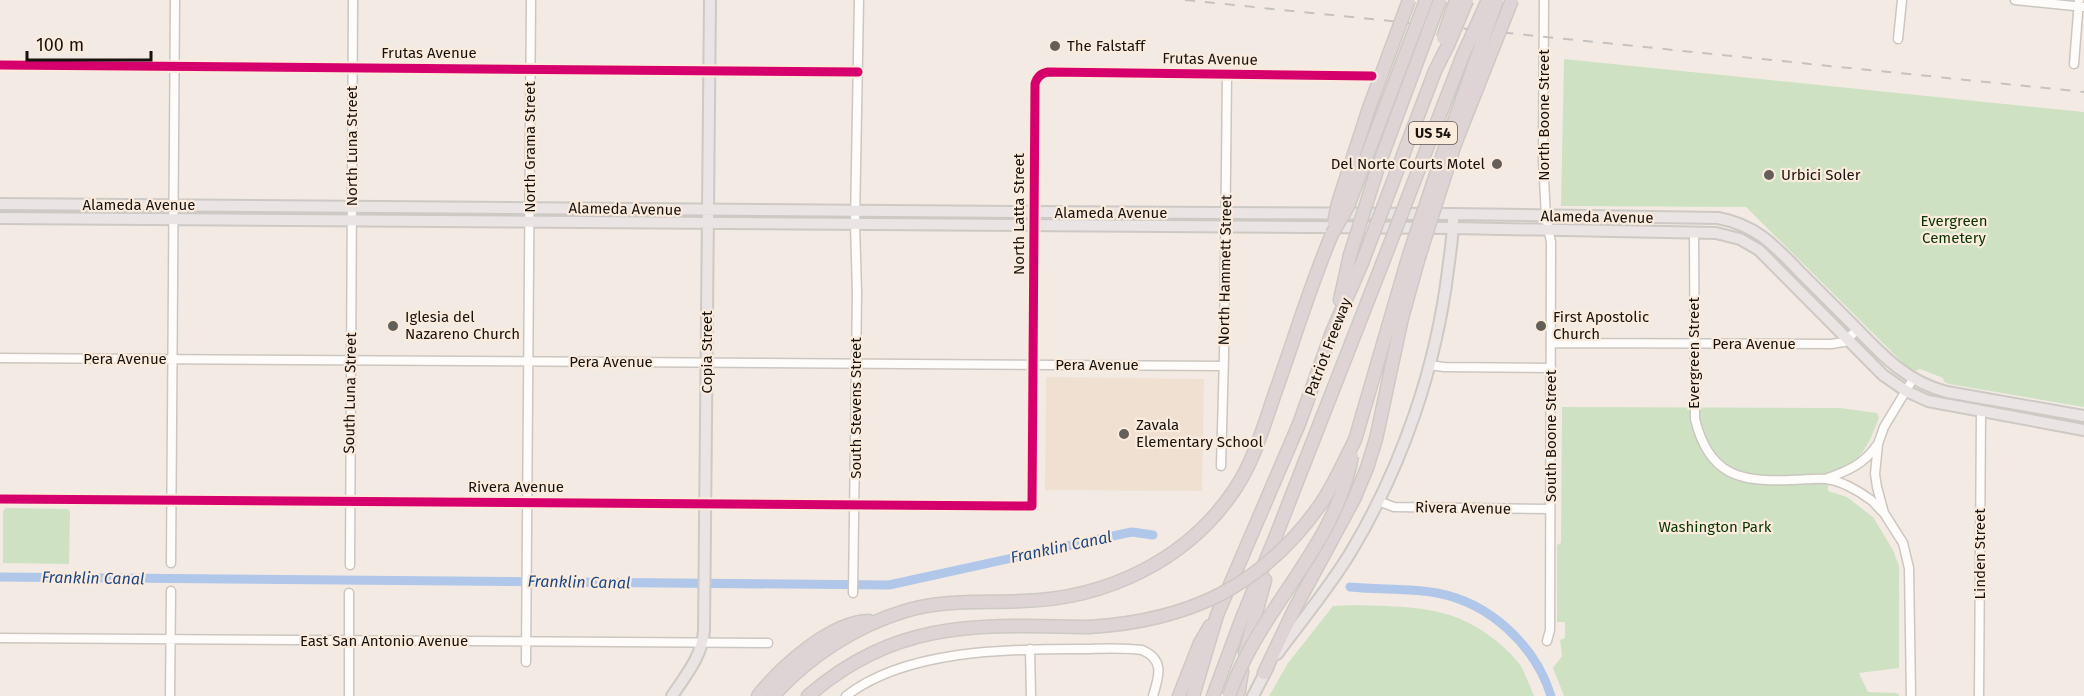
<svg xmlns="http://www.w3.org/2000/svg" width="2084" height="696" viewBox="0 0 2084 696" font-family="'Fira Sans',sans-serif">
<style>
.built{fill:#f0e0d2}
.green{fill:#cee2c3}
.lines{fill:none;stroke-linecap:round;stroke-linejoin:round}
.canal{stroke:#b0c7e9;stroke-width:9}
.minor-casing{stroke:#ccc6c0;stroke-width:11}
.major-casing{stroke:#cdc9c4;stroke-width:14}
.highway-casing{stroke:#cdc9c4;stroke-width:15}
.minor{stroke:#fdfcfb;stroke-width:8}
.major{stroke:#eae4e4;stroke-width:10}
.highway{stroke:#dfd4d5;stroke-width:12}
.rail{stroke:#c5c2c0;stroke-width:2;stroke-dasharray:10 10;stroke-linecap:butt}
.highway-bridge-casing{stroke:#cdc9c4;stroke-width:15;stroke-linecap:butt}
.highway-bridge{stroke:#dfd4d5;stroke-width:12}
.cycleway-casing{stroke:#faebdc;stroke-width:13}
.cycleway{stroke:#d6006c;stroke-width:9}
.poi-dot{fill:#655f59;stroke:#faebdc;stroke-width:2}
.labels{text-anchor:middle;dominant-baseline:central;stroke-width:4.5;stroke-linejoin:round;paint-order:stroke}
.shield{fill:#faebdc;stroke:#5c544c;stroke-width:1.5}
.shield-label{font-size:14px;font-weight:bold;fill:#18130e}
.poi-label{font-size:15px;fill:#18130e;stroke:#faebdc;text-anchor:start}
.street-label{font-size:15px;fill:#18130e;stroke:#faebdc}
.park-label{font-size:15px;fill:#063501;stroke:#faebdc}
.water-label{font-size:16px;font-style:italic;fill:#1b4786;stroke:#faebdc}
</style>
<rect width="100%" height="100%" fill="#f3ebe3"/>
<path class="built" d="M1046 377 1204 379 1202 491 1045 490Z"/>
<path class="green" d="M1564 59 2084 112V407L1949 384 1944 382 1943 378 1920 369 1916 371 1908 368 1746 207 1561 206Z
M1562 407 1840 408 1877 413 1879 418C1866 450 1863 461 1829 473L1828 491 1847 497 1873 517 1893 550 1899 566V668L1859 673 1868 692 1895 693 1899 694V696H1564L1553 668 1562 656 1560 640 1565 638V622H1557V545L1561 543Z
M6 508 68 509 70 512 69 564 3 563V511Z
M1353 605C1404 607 1449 604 1491 637 1502 645 1513 655 1521 666 1526 676 1530 686 1534 696H1269L1288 663 1333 606Z"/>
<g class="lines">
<path class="canal" d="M0 577 889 585 1122 534 1132 532 1153 535
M1350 587C1379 590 1409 588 1437 593 1490 603 1535 645 1551 696"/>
<g class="minor-casing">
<path id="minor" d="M1544 0 1543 161 1546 217 1551 242 1550 630 1547 641
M2015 0 2084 7
M1898 39 1902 0
M2074 64 2079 0
M0 65 858 72
M1694 232 1695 419C1709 476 1740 482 1792 480 1803 480 1815 478 1825 479 1840 480 1859 491 1871 500 1876 504 1879 509 1884 513
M1551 343 1831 344 1844 342 1857 330
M0 358 1223 366
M1429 365 1444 367 1551 368
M1221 466 1224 356 1227 74
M1825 479C1848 471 1864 464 1877 445
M0 499 1032 506 1035 84C1037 77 1041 73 1048 72L1372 76
M1378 501 1394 507 1550 509
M171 563 175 0
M350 565 353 0
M853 593 857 293 855 223 859 0
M0 638 768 643
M1030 649 1031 696
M526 662 531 0
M170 696 171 591
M349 696V593
M846 696C905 650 1006 649 1077 649 1098 649 1121 647 1142 650 1165 660 1159 676 1153 696
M1911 696 1909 568 1903 543 1884 513 1877 487 1875 474 1878 444 1884 427 1913 379
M1979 696 1981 412"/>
</g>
<g class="major-casing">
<path id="major" d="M0 204 1033 212 1453 214 1718 218C1756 225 1774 245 1800 272 1818 290 1837 309 1855 327 1882 355 1907 382 1947 392L2084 416
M0 218 1453 228 1716 233 1740 239 1759 250 1883 375 1906 391 1928 401 2084 430
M1277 654C1302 620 1330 587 1352 550 1402 466 1436 368 1448 270 1450 254 1453 237 1453 220
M672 696C686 675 702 656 704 631L710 0
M1253 696 1268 667"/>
</g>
<g class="highway-casing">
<path id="highway" d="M1340 300 1350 255
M1355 440 1409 255
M1245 653 1265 580
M1264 673 1294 610 1354 499 1367 468 1376 439 1402 318 1419 257
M758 696C781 667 830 622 869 621
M773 696C808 657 855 626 905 611 944 599 983 603 1022 601 1106 599 1188 560 1235 489 1254 461 1264 425 1275 393 1294 340 1310 286 1332 234
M808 696C898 619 977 625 1089 627
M1179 696 1200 643 1210 626
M1193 696 1217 615 1299 424 1332 332 1362 263
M1213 696 1242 618 1277 533 1381 267
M1238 696 1242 671"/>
</g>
<use href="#minor" class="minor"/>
<use href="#major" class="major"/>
<use href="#highway" class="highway"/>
<path class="rail" d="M1185 0 2084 92"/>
<g class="highway-bridge-casing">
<path id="highway-bridge" d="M1443 38 1456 0
M1334 223 1338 203 1369 108 1409 0
M1332 234 1348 206 1426 0
M1350 255 1378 167 1440 0
M1409 255 1448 139 1497 0
M1419 257 1455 144 1512 0
M1362 263 1435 71 1448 45 1467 0
M1381 267 1463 55 1488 0
M1089 627C1188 621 1262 587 1320 505 1334 485 1344 461 1355 440
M1229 696C1258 609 1335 549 1352 456"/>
</g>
<use href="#highway-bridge" class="highway-bridge"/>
<g class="cycleway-casing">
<path id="cycleway" d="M0 65 858 72
M0 499 1032 506 1035 84C1037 77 1041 73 1048 72L1372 76"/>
</g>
<use href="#cycleway" class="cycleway"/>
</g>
<g class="poi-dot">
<circle cx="1055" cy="46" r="6"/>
<circle cx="1497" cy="164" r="6"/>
<circle cx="1769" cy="175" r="6"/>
<circle cx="393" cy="326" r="6"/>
<circle cx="1541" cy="326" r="6"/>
<circle cx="1124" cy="434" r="6"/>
</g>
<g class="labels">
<rect class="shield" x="1409" y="122" width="48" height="22" rx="4.5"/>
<g class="shield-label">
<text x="1433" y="133">US 54</text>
</g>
<g class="poi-label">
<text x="1067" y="46">The Falstaff</text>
<text x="1485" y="164" text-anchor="end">Del Norte Courts Motel</text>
<text x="1781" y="175">Urbici Soler</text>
<text x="405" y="317">Iglesia del<tspan x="405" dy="17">Nazareno Church</tspan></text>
<text x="1553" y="317">First Apostolic<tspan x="1553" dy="17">Church</tspan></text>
<text x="1136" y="425">Zavala<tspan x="1136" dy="17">Elementary School</tspan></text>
</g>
<g class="street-label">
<text x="429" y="53">Frutas Avenue</text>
<text transform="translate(1210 59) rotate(1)">Frutas Avenue</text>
<text transform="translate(1544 115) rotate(-90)">North Boone Street</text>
<text transform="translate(352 146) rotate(-90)">North Luna Street</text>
<text transform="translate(530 147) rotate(-90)">North Grama Street</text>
<text x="139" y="205">Alameda Avenue</text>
<text transform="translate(625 209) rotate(1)">Alameda Avenue</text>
<text x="1111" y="213">Alameda Avenue</text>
<text transform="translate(1019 214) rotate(-90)">North Latta Street</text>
<text transform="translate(1597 217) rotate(1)">Alameda Avenue</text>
<text transform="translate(1225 270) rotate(-89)">North Hammett Street</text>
<text x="1754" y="344">Pera Avenue</text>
<text transform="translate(1328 347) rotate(-69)">Patriot Freeway</text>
<text transform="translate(707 352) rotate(-90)">Copia Street</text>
<text transform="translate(1694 353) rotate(-90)">Evergreen Street</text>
<text x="125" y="359">Pera Avenue</text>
<text x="611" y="362">Pera Avenue</text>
<text x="1097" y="365">Pera Avenue</text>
<text transform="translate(350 393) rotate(-89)">South Luna Street</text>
<text transform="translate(856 408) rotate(-90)">South Stevens Street</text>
<text transform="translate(1551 436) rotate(-90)">South Boone Street</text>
<text x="516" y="487">Rivera Avenue</text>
<text transform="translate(1463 508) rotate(1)">Rivera Avenue</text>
<text transform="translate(1980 554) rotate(-90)">Linden Street</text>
<text x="384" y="641">East San Antonio Avenue</text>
</g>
<g class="park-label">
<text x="1954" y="221">Evergreen<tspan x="1954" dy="17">Cemetery</tspan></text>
<text x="1715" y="527">Washington Park</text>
</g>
<g class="water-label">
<text transform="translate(1061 547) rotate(-12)">Franklin Canal</text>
<text transform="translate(93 578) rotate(1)">Franklin Canal</text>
<text transform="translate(579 582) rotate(1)">Franklin Canal</text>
</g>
</g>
<path d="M27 51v9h124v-9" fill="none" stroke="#18130e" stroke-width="3"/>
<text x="36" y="51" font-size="18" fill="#18130e" stroke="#faebdc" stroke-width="4.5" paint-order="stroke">100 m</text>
</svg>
